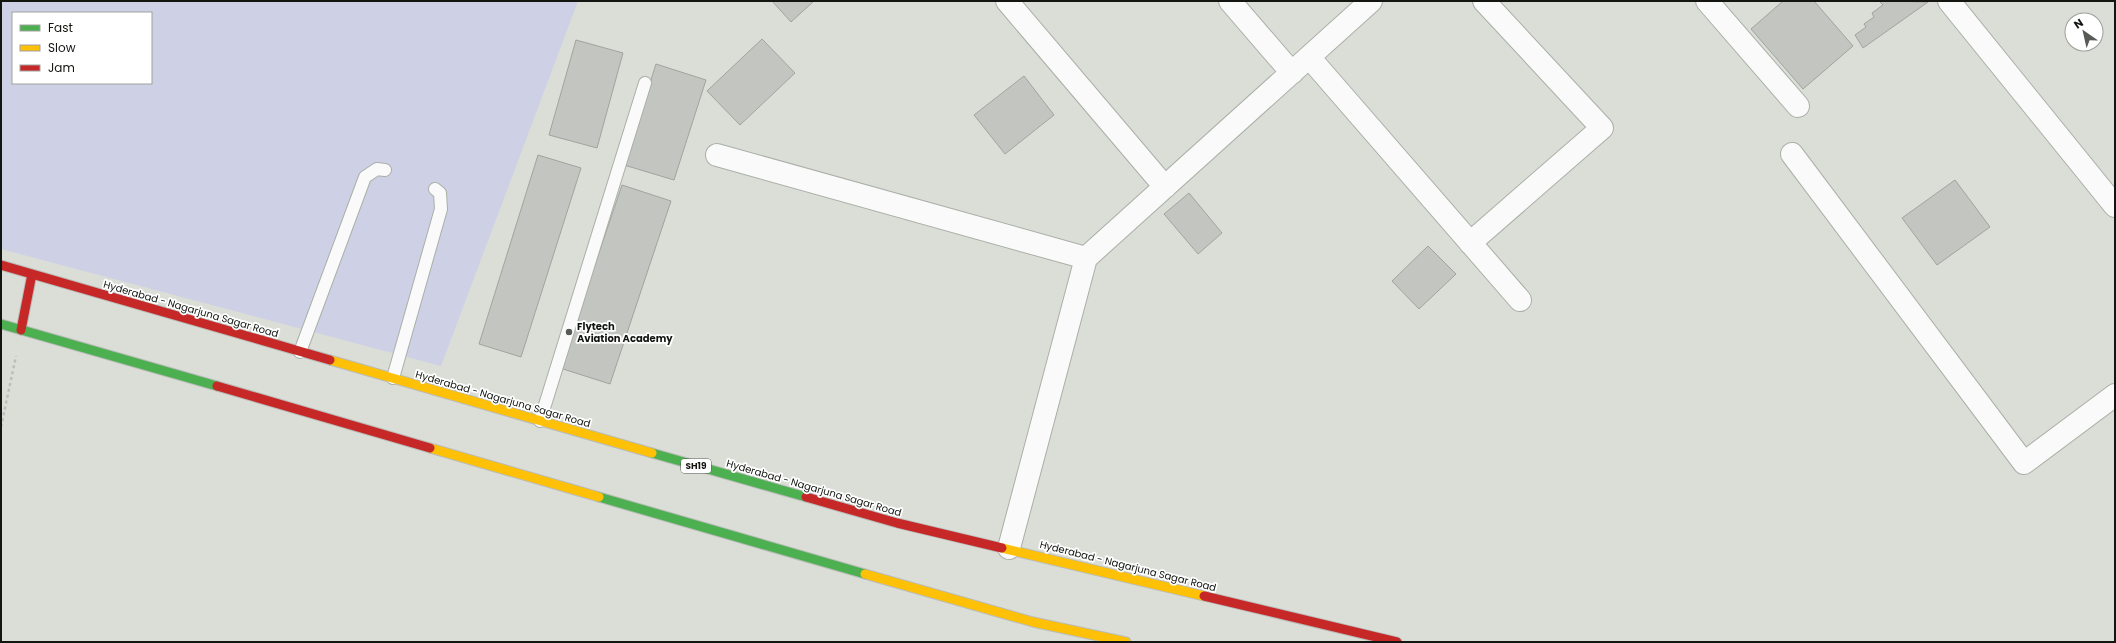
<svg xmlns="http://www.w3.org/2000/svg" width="2116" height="643" viewBox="0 0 2116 643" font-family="Poppins,sans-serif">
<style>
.green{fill:#ced0e5;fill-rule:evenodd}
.building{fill:#c3c6c0;stroke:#a0a49d}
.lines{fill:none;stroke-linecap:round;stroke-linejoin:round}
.lane-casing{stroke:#abafa8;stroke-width:14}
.street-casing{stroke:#abafa8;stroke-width:24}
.fast-casing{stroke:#b9bbb8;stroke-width:11}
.slow-casing{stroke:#b9bbb8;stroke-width:11}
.jam-casing{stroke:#b9bbb8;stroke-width:11}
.path{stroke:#bcbebc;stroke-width:2.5;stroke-dasharray:3 3;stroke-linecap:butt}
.lane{stroke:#f9faf9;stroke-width:12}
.street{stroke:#f9faf9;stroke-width:22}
.fast{stroke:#4caf50;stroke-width:9}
.slow{stroke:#ffc107;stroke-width:9}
.jam{stroke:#c62828;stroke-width:9}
.poi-dot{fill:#585b55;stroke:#fff;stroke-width:1.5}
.labels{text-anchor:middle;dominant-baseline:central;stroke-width:3.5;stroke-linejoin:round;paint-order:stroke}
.shield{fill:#fff;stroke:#595b58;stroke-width:1}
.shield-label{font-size:9px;font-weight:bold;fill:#121510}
.street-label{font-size:10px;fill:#121510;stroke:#fff}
.poi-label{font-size:10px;font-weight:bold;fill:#121510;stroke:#fff;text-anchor:start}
</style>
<rect width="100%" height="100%" fill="#daded6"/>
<path class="green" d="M1 1H578L441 366 1 249ZM13 13H151V83H13Z"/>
<path class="building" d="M772 1H814L791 22Z
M1783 1H1814L1853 46 1803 89 1751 29Z
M1882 1 1928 2 1863 48 1855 35 1866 27 1864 24 1874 17 1872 13 1883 5 1880 2Z
M762 39 795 73 740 125 707 91Z
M576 40 623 53 597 148 549 135Z
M656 64 706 80 674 180 624 165Z
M1024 76 1054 115 1005 154 974 115Z
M538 155 581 168 521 357 479 344Z
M1955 180 1990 227 1937 265 1902 218Z
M622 185 671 201 610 384 560 368Z
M1189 193 1222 233 1198 254 1164 214Z
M1428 246 1456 274 1419 309 1392 281Z"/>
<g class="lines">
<g class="lane-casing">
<path id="lane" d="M300 352 365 177 377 169 385 170
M393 378 441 209 440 193 435 189
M540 421 645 83"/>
</g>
<g class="street-casing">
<path id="street" d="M1007 1 1165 187
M1230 1 1292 73
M1707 1 1798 106
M1949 1 2115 206
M1309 57 1520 300
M1792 154 2024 463 2115 395
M717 155 1086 258
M1470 243 1602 128 1484 1
M1009 548 1086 258 1371 1"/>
</g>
<g class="fast-casing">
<path id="fast" d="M1 324 217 386
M652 453 806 497
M599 497 865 574"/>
</g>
<g class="slow-casing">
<path id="slow" d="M330 360 652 453
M430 448 599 497
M1002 548 1204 596
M865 574 1033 622 1126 642"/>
</g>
<g class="jam-casing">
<path id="jam" d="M1 265 330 360
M21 330 32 274
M217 386 430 448
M806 497 897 523 1002 548
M1204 596 1397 642"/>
</g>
<path class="path" d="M1 427 16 356"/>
<use href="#lane" class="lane"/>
<use href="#street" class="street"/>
<use href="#fast" class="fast"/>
<use href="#slow" class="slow"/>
<use href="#jam" class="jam"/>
</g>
<circle class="poi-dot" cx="569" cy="332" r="4"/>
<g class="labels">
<rect class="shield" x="681" y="459" width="30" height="14" rx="3"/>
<g class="shield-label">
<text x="696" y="466">SH19</text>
</g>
<g class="street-label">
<text transform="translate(191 309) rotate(16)">Hyderabad - Nagarjuna Sagar Road</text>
<text transform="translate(503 399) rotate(16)">Hyderabad - Nagarjuna Sagar Road</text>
<text transform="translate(814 488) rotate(16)">Hyderabad - Nagarjuna Sagar Road</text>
<text transform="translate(1128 566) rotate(14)">Hyderabad - Nagarjuna Sagar Road</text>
</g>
<g class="poi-label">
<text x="577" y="326">Flytech<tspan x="577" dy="12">Aviation Academy</tspan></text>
</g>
</g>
<rect width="2116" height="643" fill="none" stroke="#121510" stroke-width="4"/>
<rect x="12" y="12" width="140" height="72" fill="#ffffff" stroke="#a0a19f"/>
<rect x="20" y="25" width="20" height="6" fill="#4caf50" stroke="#a0a19f"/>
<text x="48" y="32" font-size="12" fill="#121510">Fast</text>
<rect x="20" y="45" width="20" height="6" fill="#ffc107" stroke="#a0a19f"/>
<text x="48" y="52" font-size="12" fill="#121510">Slow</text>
<rect x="20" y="65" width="20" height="6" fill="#c62828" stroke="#a0a19f"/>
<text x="48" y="72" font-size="12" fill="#121510">Jam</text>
<g transform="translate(2084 32) rotate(326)"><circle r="19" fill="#ffffff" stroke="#a0a19f"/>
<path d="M0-3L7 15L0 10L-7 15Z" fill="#585b55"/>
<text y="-6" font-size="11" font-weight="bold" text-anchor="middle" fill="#121510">N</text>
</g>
</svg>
